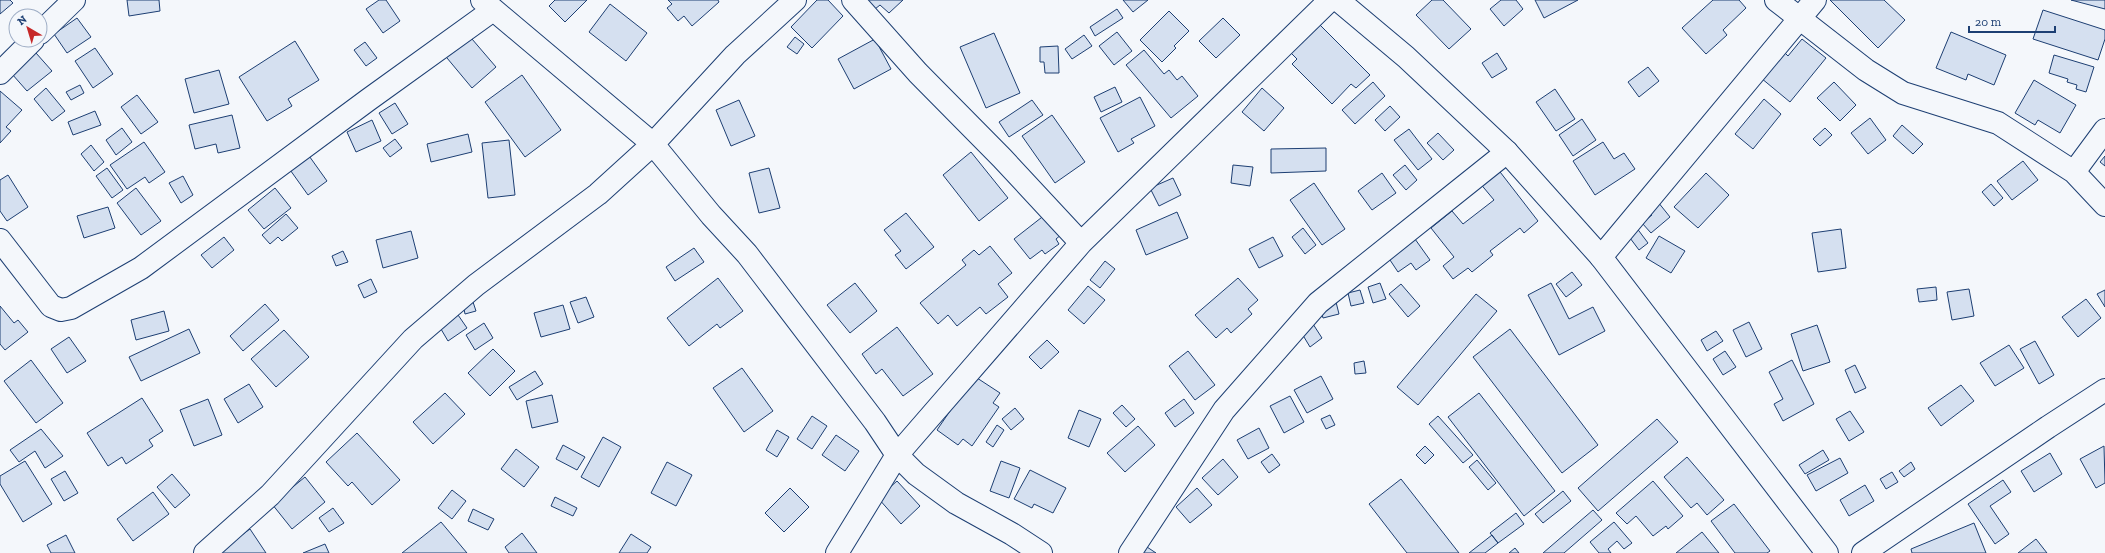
<svg xmlns="http://www.w3.org/2000/svg" width="2105" height="553" viewBox="0 0 2105 553" font-family="'Zilla Slab',serif">
<style>
.building{fill:#d5e0f0;stroke:#1d3f73}
.lines{fill:none;stroke-linecap:round;stroke-linejoin:round}
.minor-casing{stroke:#1d3f73;stroke-width:24}
.tertiary-casing{stroke:#1d3f73;stroke-width:24}
.minor{stroke:#f4f7fb;stroke-width:22}
.tertiary{stroke:#f4f7fb;stroke-width:22}
</style>
<rect width="100%" height="100%" fill="#f4f7fb"/>
<path class="building" d="M0 0H10L13 3 0 14Z
M127 0H159L160 11 129 16Z
M379 0H386L400 21 383 33 366 9Z
M555 0H587L565 22 549 6Z
M668 0H718L719 2 692 26 684 16 678 21 667 8 672 4Z
M817 0H828L843 16 812 48 791 27Z
M867 0H903L889 13 880 5 875 9Z
M1123 0H1148L1133 12Z
M1432 0H1443L1471 29 1449 49 1416 15Z
M1501 0H1516L1523 9 1504 26 1490 9Z
M1535 0H1578L1544 18Z
M1713 0H1739L1746 8 1723 30 1727 35 1706 54 1682 28Z
M1830 0H1884L1905 20 1878 48Z
M2071 0H2105V9Z
M610 4 647 33 626 61 589 32Z
M1117 9 1123 18 1095 36 1090 27Z
M2043 10 2105 30V39L2098 60 2033 39Z
M1169 11 1189 31 1174 46 1176 48 1162 62 1140 40Z
M77 18 91 37 67 53 54 34Z
M1223 18 1240 35 1216 58 1199 41Z
M1315 20 1370 75 1356 88 1351 84 1332 104 1292 64 1297 59 1287 49Z
M466 32 496 67 472 88 442 52Z
M1117 32 1132 51 1114 65 1099 46Z
M1951 32 2006 55 1994 85 1968 74 1966 80 1936 68Z
M994 33 1020 93 986 108 960 47Z
M1084 35 1092 46 1072 59 1065 49Z
M795 37 804 44 797 54 787 47Z
M875 39 891 69 854 89 838 59Z
M1802 39 1826 58 1790 102 1761 78 1783 51 1788 56Z
M295 41 319 80 288 99 292 106 267 121 239 77Z
M365 42 377 58 366 66 354 50Z
M1058 46 1059 73H1045L1044 62H1040V47Z
M95 48 113 74 93 88 75 61Z
M1144 50 1164 74 1169 70 1177 80 1182 76 1198 96 1171 118 1126 65Z
M36 53 52 71 27 91 12 74Z
M1497 53 1507 69 1492 78 1482 63Z
M2054 55 2094 67 2086 92 2076 89 2077 85 2067 82 2068 79 2049 73Z
M1648 67 1659 81 1639 97 1628 82Z
M219 70 229 104 194 113 185 79Z
M522 75 561 130 525 157 485 102Z
M2034 80 2076 105 2060 133 2038 120 2035 125 2015 113Z
M1373 82 1385 96 1355 124 1342 110Z
M1834 82 1856 105 1840 121 1817 98Z
M80 85 84 93 71 100 66 92Z
M1115 87 1122 102 1101 112 1094 97Z
M46 88 65 111 52 121 34 99Z
M1262 88 1284 108 1264 131 1242 112Z
M1555 89 1575 119 1556 131 1536 102Z
M0 91 22 110 6 127 11 131 0 143Z
M137 95 158 122 141 134 121 107Z
M1140 97 1155 126 1131 139 1134 143 1118 152 1100 118Z
M1764 99 1781 114 1753 149 1735 134Z
M739 100 755 136 731 146 716 110Z
M1032 100 1043 115 1009 137 999 122Z
M395 103 408 124 392 134 379 113Z
M1390 106 1400 117 1385 131 1375 120Z
M95 111 101 125 73 135 68 122Z
M232 115 240 148 218 153 216 144 195 149 189 125Z
M1052 115 1085 162 1055 183 1022 136Z
M1870 118 1886 140 1868 154 1851 133Z
M1582 119 1596 140 1573 156 1559 135Z
M372 120 381 141 356 152 347 132Z
M1902 125 1923 144 1913 154 1893 136Z
M122 128 132 142 116 155 106 140Z
M1825 128 1832 135 1820 146 1813 139Z
M1409 129 1432 159 1418 170 1394 140Z
M1438 133 1454 150 1443 160 1427 143Z
M468 134 472 152 431 162 427 144Z
M395 139 402 148 390 157 383 148Z
M509 140 515 195 488 198 482 143Z
M144 142 165 172 149 183 145 177 127 189 110 165Z
M1603 142 1614 159 1624 153 1635 169 1595 195 1573 161Z
M91 145 104 162 94 171 81 154Z
M1326 148V171L1271 173V149Z
M971 152 1008 198 979 221 943 175Z
M307 153 327 181 308 195 288 167Z
M2105 156V166L2100 162Z
M2023 161 2038 180 2012 200 1997 181Z
M1233 165 1253 167 1250 186 1231 183Z
M1405 165 1417 180 1406 190 1393 175Z
M107 168 123 190 112 198 96 176Z
M769 168 780 208 759 213 749 173Z
M1497 168 1538 221 1524 233 1520 228 1490 251 1493 255 1472 272 1468 268 1453 279 1443 266 1454 257 1431 228 1452 211 1463 224 1494 200 1479 182Z
M1382 173 1396 193 1372 210 1358 191Z
M1706 173 1729 195 1698 228 1674 207Z
M8 175 28 207 7 221 0 211V180Z
M183 176 193 195 181 203 169 183Z
M1173 178 1181 195 1159 206 1150 188Z
M1314 183 1345 229 1322 245 1290 200Z
M1991 184 2003 198 1994 206 1982 192Z
M136 188 161 221 141 235 117 203Z
M275 188 291 208 264 229 248 210Z
M1658 202 1670 217 1651 233 1642 223 1652 215 1648 211Z
M108 207 115 228 84 238 77 216Z
M1177 212 1188 238 1146 255 1136 230Z
M906 213 934 247 906 269 895 255 901 251 884 230Z
M286 214 298 228 282 241 278 237 270 244 262 235Z
M1046 214 1062 234 1056 239 1059 244 1045 254 1042 250 1030 259 1014 239Z
M1636 227 1648 243 1639 250 1627 234Z
M1303 228 1316 245 1305 254 1292 237Z
M1841 229 1846 268 1818 272 1812 233Z
M411 231 418 258 383 268 376 240Z
M1659 236 1685 251 1671 273 1646 258Z
M224 237 234 250 212 268 201 255Z
M1273 237 1283 256 1259 268 1249 249Z
M1415 239 1430 260 1416 270 1411 263 1398 272 1388 257Z
M990 246 1012 273 998 284 1008 297 986 314 980 307 957 326 948 315 938 324 920 303 966 265 962 260 974 250 979 255Z
M694 248 704 262 675 281 666 267Z
M343 251 348 262 336 266 332 256Z
M1105 261 1115 269 1100 288 1090 280Z
M1572 272 1582 285 1566 297 1556 284Z
M718 278 743 311 720 328 717 324 689 346 667 318Z
M1238 278 1258 300 1248 309 1252 314 1231 333 1227 328 1216 338 1195 315Z
M371 279 377 292 364 298 358 285Z
M855 283 877 311 850 333 827 305Z
M1380 283 1386 299 1373 303 1368 287Z
M1551 283 1569 319 1593 307 1605 331 1559 355 1528 295Z
M1401 284 1420 306 1408 317 1389 294Z
M1088 286 1105 300 1084 324 1068 310Z
M1936 287 1937 300 1919 302 1917 289Z
M1969 289 1974 316 1952 320 1947 292Z
M1360 290 1364 303 1351 306 1348 293Z
M2105 290V307L2097 294Z
M1476 294 1497 311 1418 405 1397 387Z
M586 297 594 317 578 323 570 302Z
M2086 299 2101 318 2078 337 2062 317Z
M473 302 476 311 465 314 463 304Z
M1336 302 1339 314 1323 318 1320 307Z
M265 304 279 320 243 351 230 336Z
M563 305 570 329 541 337 534 313Z
M0 306 14 323 18 320 28 332 5 350 0 344Z
M164 311 169 331 136 340 131 320Z
M456 312 467 328 448 341 438 324Z
M1749 322 1762 349 1746 357 1733 330Z
M484 323 493 338 475 350 466 335Z
M1313 324 1322 338 1310 347 1301 332Z
M1817 325 1830 362 1803 371 1791 334Z
M897 327 933 374 903 396 882 369 876 374 862 354Z
M189 329 200 353 141 381 129 357Z
M1510 329 1598 445 1562 473 1473 357Z
M284 330 309 357 276 387 251 359Z
M1716 331 1723 341 1707 351 1701 340Z
M69 337 86 361 67 373 51 349Z
M1047 340 1059 352 1041 369 1029 357Z
M2035 341 2054 375 2039 384 2020 349Z
M2009 345 2024 368 1995 386 1980 363Z
M493 349 515 371 490 396 468 373Z
M1188 351 1215 385 1195 400 1169 366Z
M1725 351 1736 367 1723 375 1713 359Z
M31 360 63 403 36 423 4 381Z
M1792 360 1814 404 1783 421 1774 404 1783 399 1769 372Z
M1364 361 1366 373 1355 374 1354 363Z
M1855 365 1866 388 1855 393 1845 370Z
M742 368 773 411 744 432 713 388Z
M535 371 543 384 517 400 509 387Z
M974 376 1000 393 993 403 999 407 972 446 963 439 958 445 937 430Z
M1321 376 1333 399 1307 413 1294 390Z
M249 384 263 407 238 423 224 399Z
M1961 385 1974 401 1941 426 1928 408Z
M445 393 465 414 433 444 413 422Z
M1479 393 1555 491 1524 516 1448 417Z
M552 395 558 422 532 428 526 401Z
M1290 396 1304 422 1284 433 1270 406Z
M142 398 163 431 149 440 153 446 126 464 122 457 108 466 87 433Z
M208 399 222 435 194 446 180 410Z
M1184 399 1194 413 1175 427 1165 413Z
M1122 405 1135 419 1126 427 1113 413Z
M1015 408 1024 419 1011 430 1002 419Z
M1079 410 1101 419 1089 447 1068 438Z
M1850 411 1864 432 1849 441 1836 419Z
M1330 415 1335 425 1326 429 1321 419Z
M812 416 827 426 812 449 797 439Z
M1438 416 1473 455 1463 463 1429 424Z
M1657 419 1678 442 1598 511 1578 488Z
M997 425 1004 430 993 447 986 442Z
M1138 426 1155 445 1125 472 1107 453Z
M1259 428 1269 448 1248 459 1237 440Z
M41 429 63 456 45 468 35 451 19 462 10 450Z
M777 430 789 437 777 457 766 450Z
M357 433 400 480 372 505 352 482 348 486 326 462Z
M836 435 859 451 845 471 822 455Z
M603 437 621 447 599 487 581 477Z
M563 445 585 457 577 470 556 459Z
M1425 446 1434 455 1425 464 1416 455Z
M2104 446 2105 483 2096 488 2080 459Z
M516 449 539 467 524 487 501 469Z
M1823 450 1829 460 1805 474 1799 465Z
M2050 453 2062 474 2034 492 2021 471Z
M1272 454 1280 465 1269 473 1261 462Z
M1687 457 1724 500 1707 515 1697 503 1691 508 1664 477Z
M1840 458 1848 473 1816 491 1807 475Z
M1223 459 1238 477 1218 495 1202 478Z
M1477 460 1496 483 1488 490 1469 467Z
M25 461 52 504 23 522 0 484V476Z
M1001 461 1020 468 1009 498 990 491Z
M667 462 692 475 676 506 651 493Z
M1911 462 1915 469 1904 477 1899 471Z
M1030 470 1066 488 1053 513 1034 504 1032 508 1014 499Z
M65 471 78 493 64 501 51 479Z
M1892 472 1898 482 1886 489 1880 479Z
M172 474 190 495 175 508 157 487Z
M305 477 325 502 292 529 272 504Z
M1401 479 1459 553H1407L1369 504Z
M2003 480 2011 492 1990 506 2009 534 1995 544 1968 504Z
M897 481 920 506 901 524 878 498Z
M1653 481 1683 516 1668 529 1666 526 1653 536 1636 516 1627 524 1616 513Z
M1865 485 1874 501 1849 516 1840 500Z
M790 488 809 507 784 532 765 513Z
M1197 488 1212 505 1190 523 1176 507Z
M452 490 466 501 452 519 438 508Z
M1563 491 1571 501 1543 523 1535 514Z
M153 492 169 514 133 541 117 519Z
M555 497 577 508 573 516 551 506Z
M1734 504 1770 551 1767 553H1735L1711 521Z
M333 508 344 523 329 532 319 518Z
M473 509 494 519 488 530 468 521Z
M1593 510 1602 520 1564 553H1543Z
M1516 513 1524 524 1498 543 1490 533Z
M441 522 467 553H402Z
M1614 522 1632 543 1624 549 1617 541 1608 549 1611 553H1599L1590 542Z
M1974 523 1986 553H1912L1911 549Z
M250 529 266 553H217Z
M1702 532 1719 553H1676Z
M522 533 537 553H509L505 547Z
M631 534 651 547 647 553H619Z
M66 535 75 553H51L47 545Z
M1492 535 1498 543 1485 553H1469Z
M2036 539 2047 553H2018Z
M325 544 329 553H303Z
M1147 547 1156 553H1143Z
M1515 548 1519 553H1509Z"/>
<g class="lines">
<g class="minor-casing">
<path id="minor" d="M482 0 653 144 711 215 747 254 875 422 897 455 916 474 956 503 1012 534 1041 553
M853 0 918 73 1002 158 1081 243
M1776 0 1866 70 1903 93 1998 123 2074 172 2105 205
M40 33 74 0
M0 73 33 40
M2074 172 2105 130
M0 240 51 306 61 310 71 308 141 268 368 100 493 10
M1601 257 1815 0
M205 553 270 495 413 339 476 285 598 194 653 144 735 55 795 0
M837 553 897 455 1081 243 1330 0
M1130 553 1224 410 1318 303 1507 152
M1863 553 2048 427 2105 390"/>
</g>
<g class="tertiary-casing">
<path id="tertiary" d="M1338 0 1406 57 1507 152 1601 257 1827 553"/>
</g>
<use href="#minor" class="minor"/>
<use href="#tertiary" class="tertiary"/>
</g>
<g transform="translate(28 28) rotate(322)"><circle r="19" fill="#f4f7fb" stroke="#9eadc5"/>
<path d="M0-3L7 15L0 10L-7 15Z" fill="#c62828"/>
<text y="-6" font-size="11" font-weight="bold" text-anchor="middle" fill="#1d3f73">N</text>
</g>
<path d="M1969 26v6h86v-6" fill="none" stroke="#1d3f73" stroke-width="2"/>
<text x="1975" y="26" font-size="12" fill="#1d3f73" stroke="#f4f7fb" stroke-width="3" paint-order="stroke">20 m</text>
</svg>
